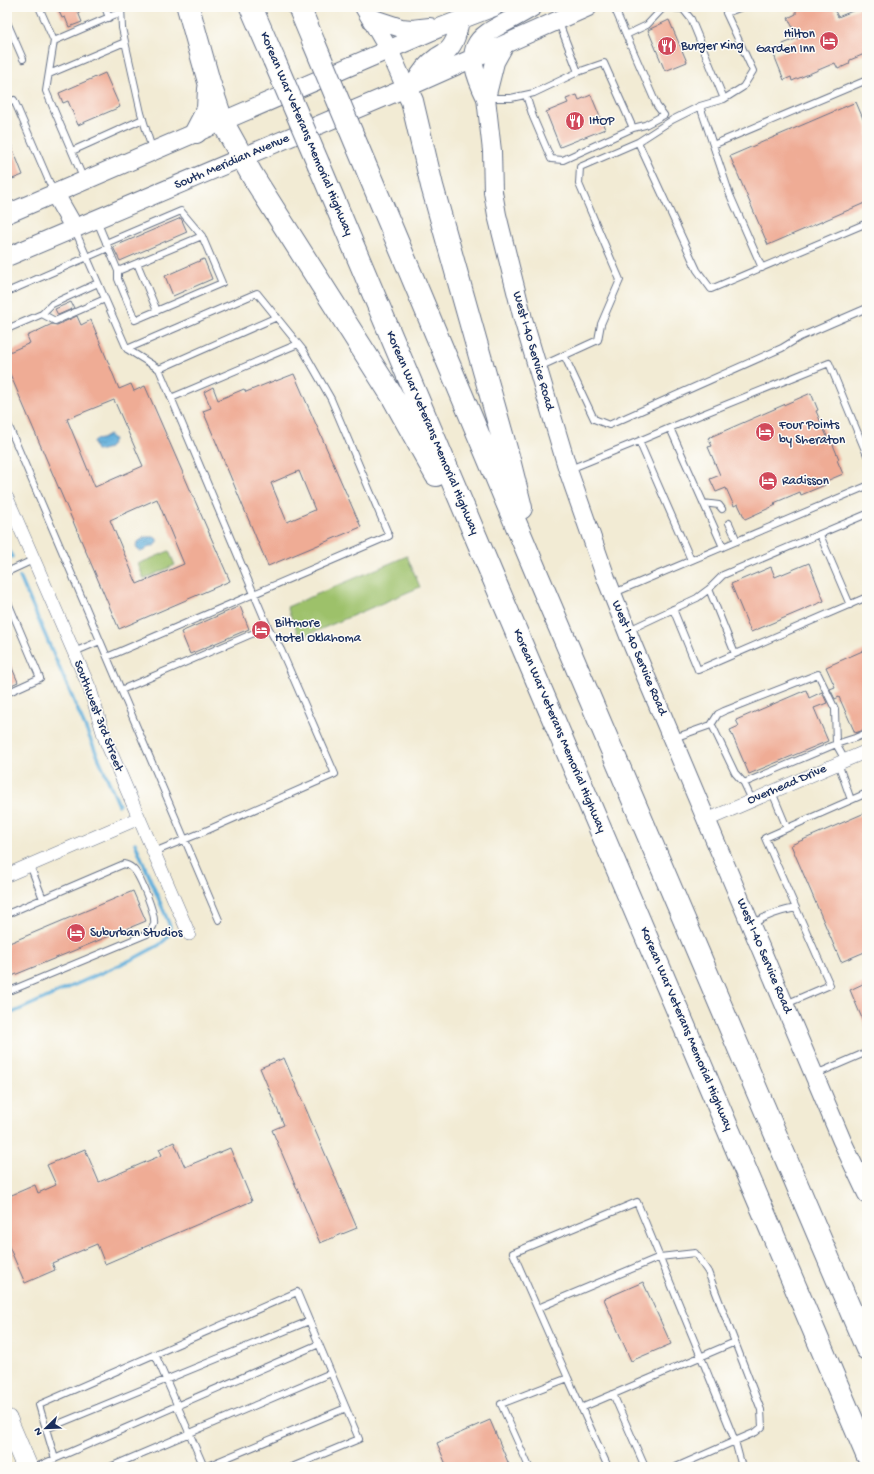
<svg xmlns="http://www.w3.org/2000/svg" width="874" height="1474" viewBox="0 0 874 1474" font-family="'Gochi Hand',sans-serif">
<style>
.grass{fill:#9dc16b;stroke:#5c7864}
.water{fill:url(#water-ripples);stroke:#3e6e9c}
.lines{fill:none;stroke-linecap:round;stroke-linejoin:round}
.stream{stroke:#60aeda;stroke-width:3.5}
.building{fill:#efac95;fill-rule:evenodd}
.lane-casing{stroke:#667187;stroke-width:8}
.street-casing{stroke:#667187;stroke-width:14}
.secondary-casing{stroke:#667187;stroke-width:20}
.primary-casing{stroke:#667187;stroke-width:22}
.highway-casing{stroke:#667187;stroke-width:24}
.lane{stroke:#fff;stroke-width:6}
.street{stroke:#fff;stroke-width:13}
.secondary{stroke:#fff;stroke-width:18}
.primary{stroke:#fff;stroke-width:21}
.highway{stroke:#fff;stroke-width:22}
.highway-bridge-casing{stroke:#667187;stroke-width:24;stroke-linecap:butt}
.highway-bridge{stroke:#fff;stroke-width:22}
.labels{text-anchor:middle;dominant-baseline:central;stroke-width:3;stroke-linejoin:round;paint-order:stroke}
.poi-label{font-size:13px;fill:#1b2f5e;stroke:#fdfcf7;text-anchor:start}
.street-label{font-size:13px;fill:#1b2f5e;stroke:#fdfcf7}
</style>
<defs>
<pattern id="water-ripples" width="26" height="14" patternUnits="userSpaceOnUse"><rect width="26" height="14" fill="#60aeda"/><path d="M2 4q2-2 4 0t4 0M15 11q2-2 4 0t4 0" fill="none" stroke="#4e8eb4"/></pattern>
</defs>
<rect width="100%" height="100%" fill="#fdfcf7"/>
<filter id="ink" filterUnits="userSpaceOnUse"><feTurbulence type="fractalNoise" baseFrequency=".025" numOctaves="2"/><feDisplacementMap in="SourceGraphic" scale="8" xChannelSelector="R" yChannelSelector="G"/><feConvolveMatrix kernelMatrix="1 2 1 2 8 2 1 2 1" color-interpolation-filters="sRGB"/></filter>
<filter id="wash" filterUnits="userSpaceOnUse"><feTurbulence type="fractalNoise" baseFrequency=".012" numOctaves="4" result="noise"/><feDisplacementMap in="SourceGraphic" scale="16" xChannelSelector="R" yChannelSelector="G"/><feGaussianBlur stdDeviation="0.9" result="paint"/><feColorMatrix in="noise" values="0 0 0 0 0 0 0 0 0 0 0 0 0 0 0 0 0 1.4 0 .05"/><feComposite in="paint" operator="in"/></filter>
<g filter="url(#wash)">
<rect width="100%" height="100%" fill="#f2ebd4"/>
<path class="grass" d="M169 551 175 565 144 579 138 564Z
M407 556 420 587 300 638 287 607Z"/>
<path class="water" d="M109 435 113 438 114 440 109 448 98 451 96 450 93 443C96 437 100 441 104 438 106 437 107 436 109 435Z
M146 537H154L157 539V542L154 546H149C141 557 134 548 137 543 139 541 143 539 146 537Z"/>
<g class="lines">
<path class="stream" d="M7 546 12 557
M20 577 119 805
M12 1013 135 958 159 945 166 939 169 934 170 926 135 843"/>
</g>
<g id="blocks">
<path class="building" d="M57 7H89L78 12 82 22 69 27 65 17 62 18Z
M802 7H833L838 17 862 7H867V53L850 60 849 64 838 69 835 63 792 81 791 77 784 80 774 55 786 50 783 44 798 38 788 18 796 14V9Z
M669 20 687 62 665 71 648 30Z
M105 73 120 107 78 125 68 101 63 103 59 93Z
M577 95 579 100 591 95 605 129 560 147 546 112 568 103 566 99Z
M856 102 867 128V202L768 245 730 156Z
M7 134 23 175 7 181Z
M181 218 187 232 120 261 113 247Z
M204 259 212 279 173 296 165 276Z
M71 302 74 308 58 315 55 309Z
M77 316 81 325 91 320 119 389 131 384 134 391 145 386 230 581 119 629 7 367V353L30 343 27 336 52 324 57 325ZM114 400 143 466 95 487 67 419ZM157 499 184 564 137 584 110 520Z
M294 374 361 527 268 566 203 411 211 408 204 392 213 387 218 400 244 389 246 392 276 380V381ZM299 471 315 510 287 522 271 483Z
M811 393 818 410 816 411 829 441 831 440 839 459 837 460 843 474 824 482 825 485 801 495 800 492 774 503 776 505 745 519 738 504 734 506 726 488 716 492 710 479 720 475 708 447 712 446 708 438Z
M809 563 824 601 751 632 731 584 771 567 775 577Z
M240 606 249 629 190 654 181 632Z
M867 649V729L855 733 839 697 835 699 830 689 835 687 826 667Z
M7 656 18 682 7 687Z
M806 690 809 698 822 692 827 703 814 708 828 741 749 774 730 730 739 726 736 720Z
M867 812V951L841 962 791 845Z
M133 891 146 921 12 976 7 964V944Z
M867 982V1030L850 990Z
M284 1058 357 1228 320 1243 272 1130 284 1125 260 1068Z
M174 1142 185 1167 230 1148 252 1201 105 1264 97 1244 52 1263 55 1270 25 1283 7 1242V1197L35 1185 38 1193 56 1185 47 1165 85 1149 99 1182 162 1155 159 1149Z
M643 1282 671 1344 631 1361 604 1299Z
M490 1420 510 1467H447L437 1443Z"/>
</g>
</g>
<g filter="url(#ink)">
<use href="#blocks" fill-opacity="0" stroke="#667187" stroke-width="1"/>
<g class="lines">
<g class="lane-casing">
<path id="lane" d="M39 7 54 41 46 91 84 180
M105 7 109 18
M121 7 122 28 141 113 152 149
M459 7 460 18
M614 7 657 106 664 115 645 125 633 128
M664 7 683 9 691 19 724 99 700 106 672 120 638 142 697 270 711 289 867 223
M7 22 23 59
M626 35 647 25 664 7
M54 41 121 12
M49 74 125 42
M526 95 533 117 551 159 563 160 633 128 604 63 578 72
M488 98H511L534 93 578 72 559 23
M724 99 743 87 753 71 726 13 742 7
M7 103 14 100 54 193
M700 106 713 145 867 80
M713 145 730 195 762 268
M72 151 143 119
M97 221 118 271 202 236
M75 230 127 349 159 369 268 627 281 650 335 774 203 832 154 852
M106 243 181 211 202 236 222 283 135 320 118 279V271
M137 263 157 311
M7 292 108 248
M42 314 55 321 105 299
M7 329 42 314 52 304 98 283
M564 355 594 419 609 425 782 348 800 337 867 308
M539 367 598 340 601 324 620 280 579 184 580 167 638 142
M159 369 277 317
M171 398 298 344
M7 422 219 920
M670 428 723 547
M570 469 639 441
M703 503 719 505 722 509
M729 523 737 541
M820 535 850 605
M691 560 639 441 698 416 829 363 867 455
M7 572 33 560
M709 589 735 654
M614 593 867 486
M7 600 40 678 7 693
M673 609 698 670 867 597
M629 630 697 598 709 589 723 575 867 514
M74 652 100 641
M107 657 389 536 331 399 303 350 257 293 127 349
M121 690 268 627
M711 725 713 727 735 773 744 783 752 800
M674 738 711 725 718 714 724 711 818 674 835 709 836 744 855 738 867 733
M838 763 851 800
M744 783 836 744 845 760
M772 792 787 828
M30 865 43 899
M7 914 124 864C127 865 131 866 133 869 140 875 156 915 154 924 153 928 150 931 147 934L12 990 7 988
M753 924C766 915 780 911 796 908
M786 1004 830 985 765 838 867 793
M816 1074 867 1052
M538 1308 660 1257 695 1253 708 1272 761 1410 762 1427 756 1432 735 1441C703 1361 670 1281 637 1202L513 1253 568 1378
M155 1354 204 1467
M613 1394 645 1467
M581 1408 735 1342
M46 1429 309 1321
M55 1459 39 1405 297 1292 359 1439 292 1467
M36 1467 319 1344
M110 1467 331 1373
M205 1467 346 1408
M529 1467 501 1404 568 1378 608 1467
M676 1467 735 1441 742 1467"/>
</g>
<g class="street-casing">
<path id="street" d="M7 498 90 689 105 739 189 934
M707 820 867 751
M7 875 139 818"/>
</g>
<g class="secondary-casing">
<path id="secondary" d="M364 7 389 50 406 88
M371 18 401 28 412 29 430 27
M505 44 495 62 486 98 492 151 493 192 497 215 523 319 568 470 606 578 633 646 842 1141 867 1194
M415 83C420 73 427 64 437 57 440 55 444 53 447 51 456 43 458 30 460 20
M486 98C454 33 487 36 533 7
M55 194 75 229
M7 214 439 28 494 7
M7 257 406 88 588 7"/>
</g>
<g class="primary-casing">
<path id="primary" d="M7 1420 27 1467"/>
</g>
<g class="highway-casing">
<path id="highway" d="M188 7 209 82 222 121 252 175 391 394 436 475
M251 7 274 60
M299 7 314 43
M406 88 412 101 432 186 508 456 521 508
M196 132 208 109 209 89
M358 148 539 579 867 1349
M319 165 492 575 867 1455"/>
</g>
<use href="#lane" class="lane"/>
<use href="#street" class="street"/>
<use href="#secondary" class="secondary"/>
<use href="#primary" class="primary"/>
<use href="#highway" class="highway"/>
<g class="highway-bridge-casing">
<path id="highway-bridge" d="M314 43 358 148
M274 60 319 165"/>
</g>
<use href="#highway-bridge" class="highway-bridge"/>
</g>
</g>
<defs>
<g id="hotel-disc" transform="scale(1)"><circle r="9.5" fill="#d1495b" stroke="#fdfcf7"/><path d="M-6-4.5h1.5V1H6V5H4.5V3h-9V5H-6ZM-4 0a1.8 1.8 0 1 1 3.6 0ZM.5 0V-2.5h3Q6-2.5 6 0Z" fill="#fff"/></g>
<g id="restaurant-disc" transform="scale(1)"><circle r="9.5" fill="#d1495b" stroke="#fdfcf7"/><path d="M-5-6h1v4h1v-4h1v4h1v-4h1v5L-1.5 .5V6h-2V.5L-5-1ZM5-6V6H3V1.5H1.5Q1.5-4 5-6Z" fill="#fff"/></g>
</defs>
<g fill-rule="evenodd">
<use href="#hotel-disc" x="829" y="41"/>
<use href="#restaurant-disc" x="667" y="46"/>
<use href="#restaurant-disc" x="575" y="121"/>
<use href="#hotel-disc" x="765" y="432"/>
<use href="#hotel-disc" x="768" y="481"/>
<use href="#hotel-disc" x="261" y="630"/>
<use href="#hotel-disc" x="76" y="933"/>
</g>
<g class="labels">
<g class="poi-label">
<text x="815" y="34" text-anchor="end">Hilton<tspan x="815" dy="15">Garden Inn</tspan></text>
<text x="681" y="46">Burger King</text>
<text x="589" y="121">IHOP</text>
<text x="779" y="425">Four Points<tspan x="779" dy="15">by Sheraton</tspan></text>
<text x="782" y="481">Radisson</text>
<text x="275" y="623">Biltmore<tspan x="275" dy="15">Hotel Oklahoma</tspan></text>
<text x="90" y="933">Suburban Studios</text>
</g>
<g class="street-label">
<text transform="translate(306 134) rotate(67)">Korean War Veterans Memorial Highway</text>
<text transform="translate(232 162) rotate(-23)">South Meridian Avenue</text>
<text transform="translate(533 351) rotate(74)">West I-40 Service Road</text>
<text transform="translate(432 433) rotate(67)">Korean War Veterans Memorial Highway</text>
<text transform="translate(639 658) rotate(67)">West I-40 Service Road</text>
<text transform="translate(98 716) rotate(69)">Southwest 3rd Street</text>
<text transform="translate(559 731) rotate(67)">Korean War Veterans Memorial Highway</text>
<text transform="translate(787 785) rotate(-23)">Overhead Drive</text>
<text transform="translate(764 956) rotate(67)">West I-40 Service Road</text>
<text transform="translate(686 1029) rotate(67)">Korean War Veterans Memorial Highway</text>
</g>
</g>
<rect width="874" height="1474" fill="none" stroke="#fdfcf7" stroke-width="24"/>
<g transform="translate(46 1428) rotate(247)" stroke="#fdfcf7" stroke-width="3" paint-order="stroke">
<path d="M0-3L7 15L0 10L-7 15Z" fill="#1b2f5e"/>
<text y="-6" font-size="11" font-weight="bold" text-anchor="middle" fill="#1b2f5e">N</text>
</g>
</svg>
